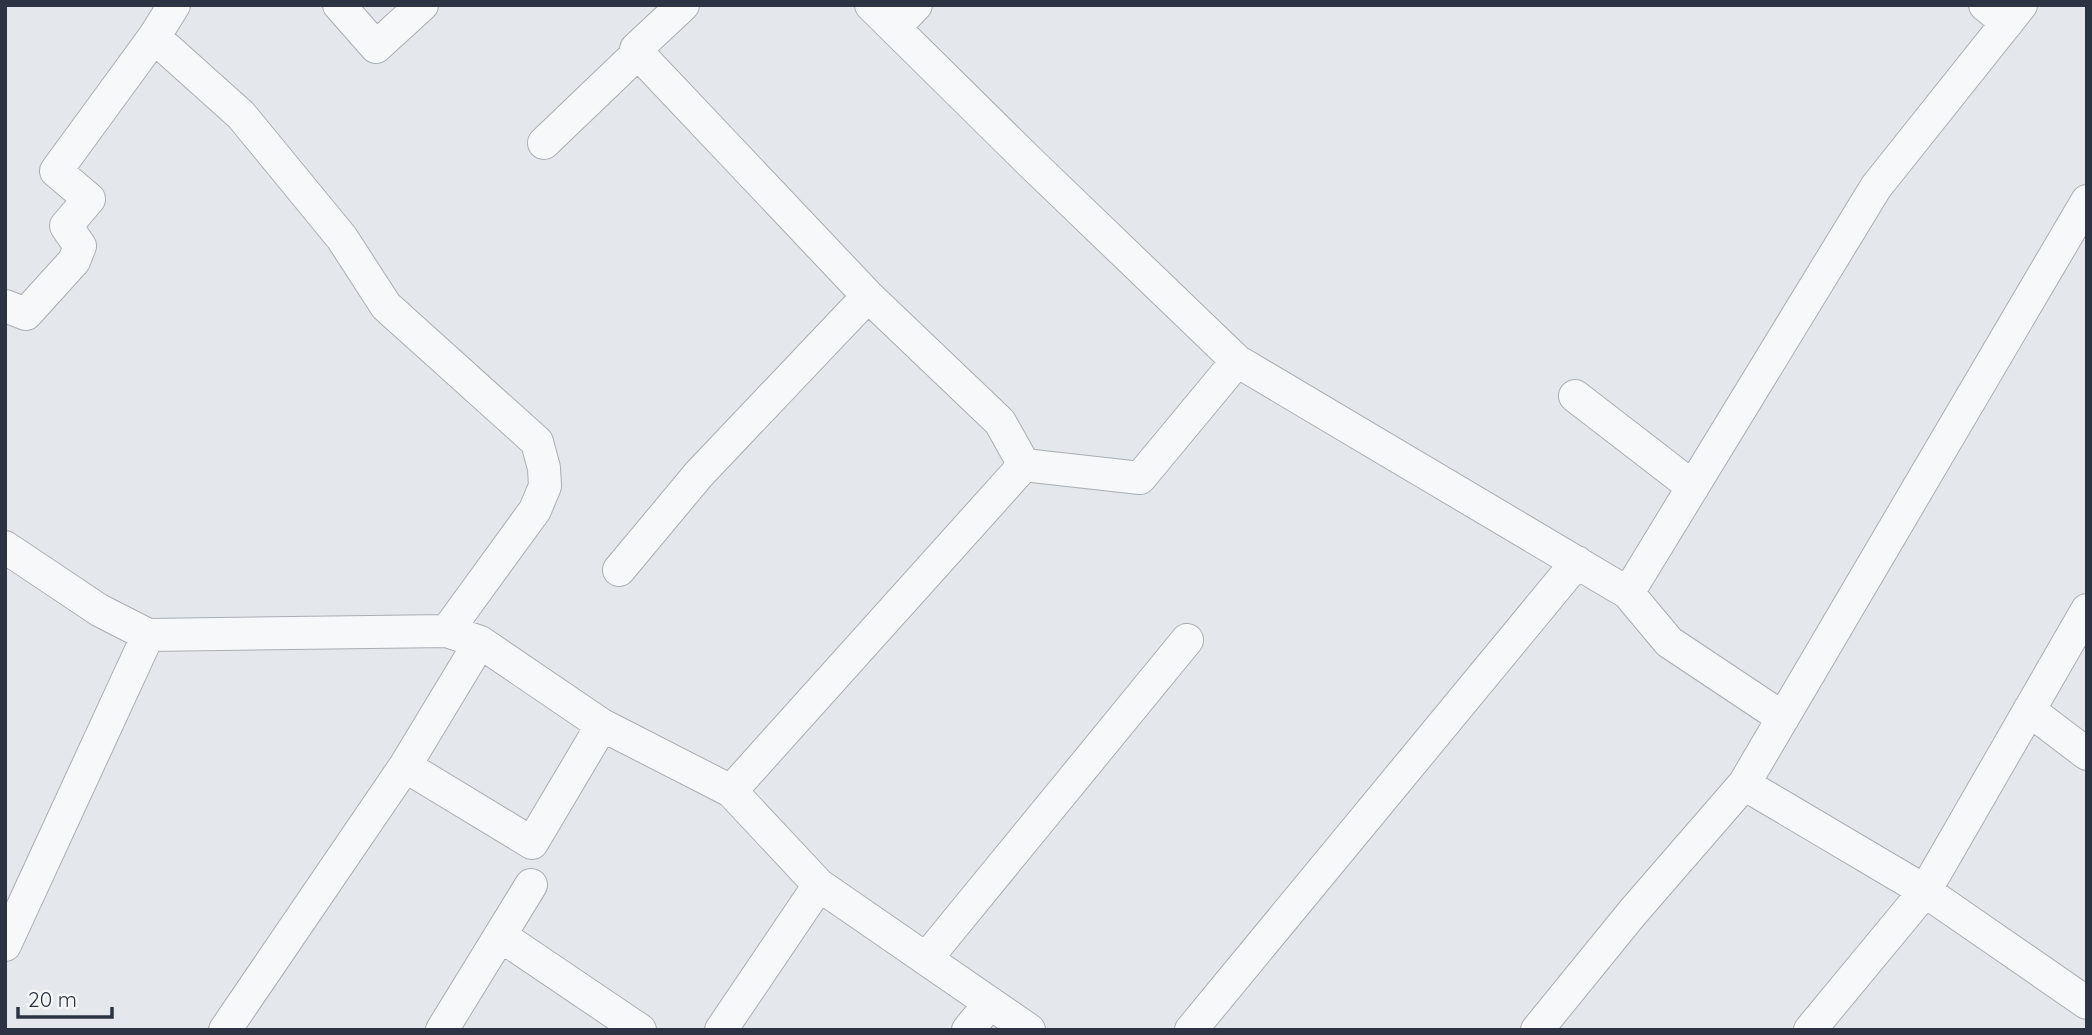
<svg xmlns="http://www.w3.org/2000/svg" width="2092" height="1035" viewBox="0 0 2092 1035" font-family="Quicksand,sans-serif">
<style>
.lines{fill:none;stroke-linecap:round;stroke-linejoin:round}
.minor-casing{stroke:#a9aeb5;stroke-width:34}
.minor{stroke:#f7f8f9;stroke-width:32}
</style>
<rect width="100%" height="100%" fill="#e4e7eb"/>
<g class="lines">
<g class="minor-casing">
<path id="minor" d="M339 5 376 47 422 5
M683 5 636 49 638 53 868 296 1000 422 1024 465
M871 5 1029 161 1237 361
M1985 5 2007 23
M895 27 916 5
M154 37 241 115 342 238 386 306 537 442 544 468 545 486 535 510 447 631
M544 143 638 53
M5 306 26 314 74 261 80 246 66 226 89 199 56 171 154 37 174 5
M1575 396 1693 487
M5 547 99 610 148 635 447 631 480 642 602 725 731 791
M619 570 699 474 868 296
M1628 593 1669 642 1783 718
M2029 710 2087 754
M405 766 532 843 602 725
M1744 784 1925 891 2087 610
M819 885 1029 1030
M501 936 640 1030
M5 945 148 635
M926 959 1187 640
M225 1030 405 766 480 642
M442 1030 531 885
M721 1030 819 885 731 791 1024 465 1140 478 1237 361 1628 593 1876 187 2021 5
M968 1030 990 1003
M1191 1030 1577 562
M1537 1030 1633 912 1744 784 2087 201
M1810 1030 1925 891 2087 1003"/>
</g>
<use href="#minor" class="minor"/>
</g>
<rect width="2092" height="1035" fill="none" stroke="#2c3443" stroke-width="14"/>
<path d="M18 1007v10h94v-10" fill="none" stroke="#2c3443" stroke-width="3.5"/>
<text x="28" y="1007" font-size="21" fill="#2c3443" stroke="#f4f6f8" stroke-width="5" paint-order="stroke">20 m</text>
</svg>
